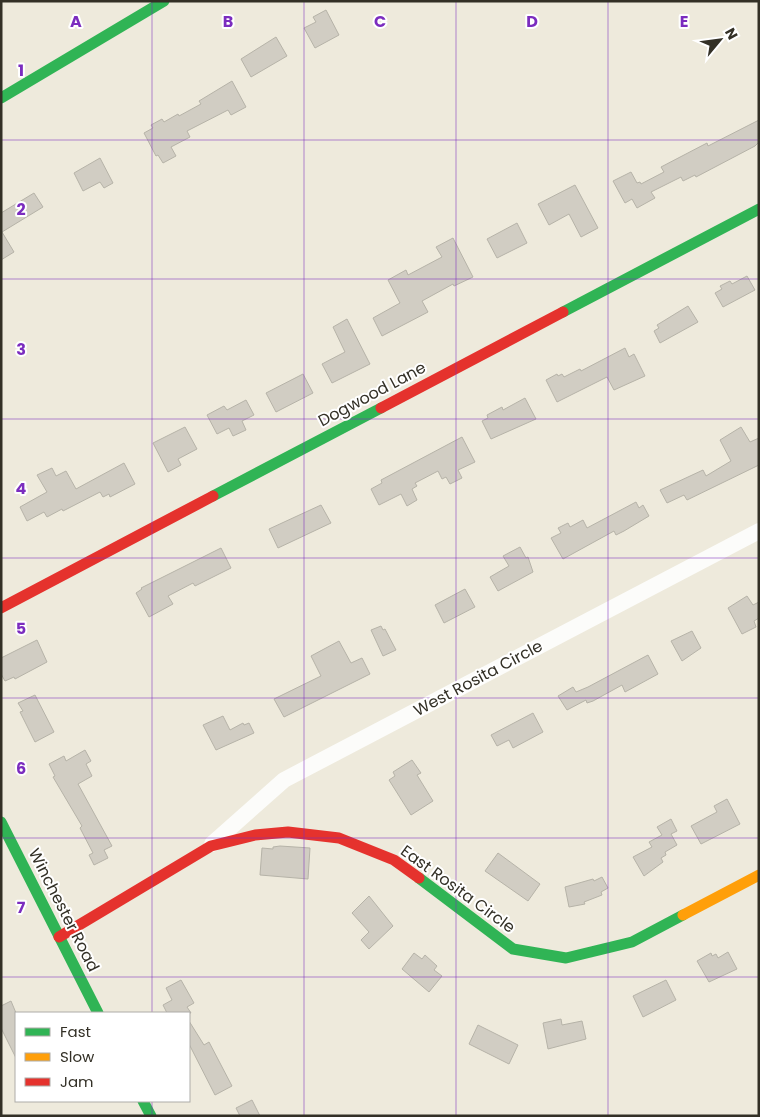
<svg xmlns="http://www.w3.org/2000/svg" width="760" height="1117" viewBox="0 0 760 1117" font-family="Poppins,sans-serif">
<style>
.building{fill:#d1cdc3;stroke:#b6b3a8}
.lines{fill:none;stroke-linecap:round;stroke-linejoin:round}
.street{stroke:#fcfcfa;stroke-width:16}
.fast{stroke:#30b455;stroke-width:11}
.slow{stroke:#ff9f0a;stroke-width:11}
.jam{stroke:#e5322d;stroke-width:11}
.grid{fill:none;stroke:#7b2cbf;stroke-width:1;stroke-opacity:0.55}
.labels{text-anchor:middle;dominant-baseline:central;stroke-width:4;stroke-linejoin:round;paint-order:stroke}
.street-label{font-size:16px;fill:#333026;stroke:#fff}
.grid-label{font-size:16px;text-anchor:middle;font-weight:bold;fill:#7b2cbf;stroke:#fff;stroke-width:4;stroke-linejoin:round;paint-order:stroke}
</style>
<rect width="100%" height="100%" fill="#eeeadc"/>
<path class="building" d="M326 10 339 35 315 48 304 28 316 22 313 17Z
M276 37 287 56 251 77 241 59Z
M232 81 246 107 231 115 228 110 187 131 190 137 171 147 176 156 163 163 158 155 156 156 144 133 153 128 151 125 162 119 164 122 178 114 179 116 201 104 199 101Z
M759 120V142L755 146 696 177 695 175 683 181 681 177 651 192 655 198 637 208 632 199 625 203 613 181 631 172 637 183 640 182 641 184 664 172 661 167 707 143 708 146Z
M100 158 113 183 104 188 100 182 83 191 74 173Z
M575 185 598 228 581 237 569 214 549 225 538 204Z
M34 193 43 207 2 232 14 252 1 260V213Z
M517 223 527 243 497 258 487 239Z
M453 238 473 277 454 286 453 284 422 301 428 312 382 336 373 318 400 303 388 280 406 270 408 275 442 257 436 247Z
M747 276 755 290 723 307 715 293 722 289 720 286 730 281 732 284Z
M688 306 698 322 660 343 654 331 659 328 657 325Z
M347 319 370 364 332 383 322 364 345 352 333 327Z
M625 348 629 357 634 354 645 376 614 390 607 377 557 402 546 380 557 374 558 376 562 374 564 377 580 369 581 371Z
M303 374 313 393 276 412 266 393Z
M525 398 536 419 491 439 482 421 488 418 487 415 502 407 503 410Z
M246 400 254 415 242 421 246 430 233 436 229 428 217 434 207 415 224 406 227 410Z
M185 427 197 449 178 459 181 465 168 472 153 443Z
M741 427 750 442 759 438V465L687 500 684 495 667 503 660 490 703 470 706 476 731 461 720 440Z
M462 437 475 462 458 470 462 478 450 484 446 477 442 479 438 471 415 483 417 486 412 489 417 500 407 506 401 494 379 505 371 489 382 483 381 480Z
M124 463 135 484 110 497 109 494 103 497 100 492 63 511 62 509 47 517 44 512 27 521 20 507 47 492 37 475 52 468 56 476 66 471 76 489Z
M636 502 639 508 643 505 649 516 624 531 616 535 614 531 563 559 551 538 561 533 558 528 568 523 570 527 583 520 587 528Z
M321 505 331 523 278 548 269 529Z
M520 547 526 558 528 557 533 572 498 591 490 577 509 566 503 556Z
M221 548 231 568 195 586 193 583 168 596 173 604 149 617 136 593 142 589 141 588Z
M465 589 475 607 444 623 435 605Z
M747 596 753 605 759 602V618L754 621 756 627 742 634 728 608Z
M381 626 383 630 385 629 396 650 383 656 371 630Z
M692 631 701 648 682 661 671 641Z
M37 640 47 662 15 679 14 677 5 681 1 674V658Z
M339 641 351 663 362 658 370 674 284 717 274 699 321 676 311 656Z
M648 655 658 674 625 692 622 685 593 701 587 703 586 700 567 710 558 696 573 687 576 692 588 687Z
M35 695 54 732 35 742 20 712 23 711 18 703Z
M533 713 543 732 513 748 509 740 497 746 491 735Z
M223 716 230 730 243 723 244 725 249 723 254 733 216 750 203 725Z
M85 750 91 761 86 764 92 776 78 784 112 846 104 850 108 858 94 865 89 855 93 853 80 828 82 826 53 777 55 776 49 764 64 756 66 761Z
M412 760 421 773 417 775 433 801 411 815 389 780 395 776 393 772Z
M727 799 740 824 701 844 691 826 717 812 714 806Z
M671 819 677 831 671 834 677 845 665 852 666 855 661 858 663 862 644 876 633 857 652 847 649 842 662 835 657 827Z
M280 846 310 848 308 879 260 875 262 848 273 849V847Z
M498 853 540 884 528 901 485 871Z
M602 877 608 888 601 892 602 895 584 902 585 904 569 907 565 887 593 879 594 881Z
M369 896 393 926 369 949 361 940 369 932 352 913Z
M728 952 737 969 709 982 697 961 711 953 712 956 716 954 718 958Z
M414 953 422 959 425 955 437 966 434 970 442 976 429 992 402 969Z
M181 980 194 1003 187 1007 191 1013H167L163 1005 172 1000 166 988Z
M666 980 676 1000 643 1017 633 996Z
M11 1001 16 1013V1058L1 1028V1006Z
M561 1019 562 1025 582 1021 586 1039 548 1049 543 1023Z
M189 1021 204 1045 209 1042 232 1086 215 1095 189 1044Z
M478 1025 518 1045 509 1064 469 1044Z
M252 1100 260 1116H240L236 1108Z"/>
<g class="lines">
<path class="street" d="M212 844 284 780 759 531"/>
<path class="fast" d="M1 98 164 1
M563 312 759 209
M213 496 381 408
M1 822 98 1013
M419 878 513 949 566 958 632 942 683 915
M143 1101 151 1116"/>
<path class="slow" d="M683 915 759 875"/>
<path class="jam" d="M381 408 563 312
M1 608 213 496
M59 937 211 846 255 835 288 832 339 838 394 860 419 878"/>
</g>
<path class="grid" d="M152 1V1013M304 1V1116M456 1V1116M608 1V1116M1 140H759M1 279H759M1 419H759M1 558H759M1 698H759M1 838H759M1 977H759M152 1101V1116"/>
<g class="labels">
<g class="street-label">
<text transform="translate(372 394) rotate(-28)">Dogwood Lane</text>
<text transform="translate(478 678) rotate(-28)">West Rosita Circle</text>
<text transform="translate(458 889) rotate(36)">East Rosita Circle</text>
<text transform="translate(64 910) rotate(63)">Winchester Road</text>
</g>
</g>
<g class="grid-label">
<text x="76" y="27">A</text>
<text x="228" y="27">B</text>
<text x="380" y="27">C</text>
<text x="532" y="27">D</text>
<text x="684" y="27">E</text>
<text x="21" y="76">1</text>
<text x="21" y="215">2</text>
<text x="21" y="355">3</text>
<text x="21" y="494">4</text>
<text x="21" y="634">5</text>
<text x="21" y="774">6</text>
<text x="21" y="913">7</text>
</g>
<rect width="760" height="1117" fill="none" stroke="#333026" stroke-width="5"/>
<rect x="15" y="1012" width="175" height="90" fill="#ffffff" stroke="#adaca8"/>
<rect x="25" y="1028" width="25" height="8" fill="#30b455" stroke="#adaca8"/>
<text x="60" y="1037" font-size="15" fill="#333026">Fast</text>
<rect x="25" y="1053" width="25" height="8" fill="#ff9f0a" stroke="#adaca8"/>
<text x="60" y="1062" font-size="15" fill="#333026">Slow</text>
<rect x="25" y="1078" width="25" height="8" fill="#e5322d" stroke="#adaca8"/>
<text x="60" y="1087" font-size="15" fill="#333026">Jam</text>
<g transform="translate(720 40) rotate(61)" stroke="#ffffff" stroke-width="4" paint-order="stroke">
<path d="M0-4L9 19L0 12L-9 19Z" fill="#333026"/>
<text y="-8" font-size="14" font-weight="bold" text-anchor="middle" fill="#333026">N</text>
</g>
</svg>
